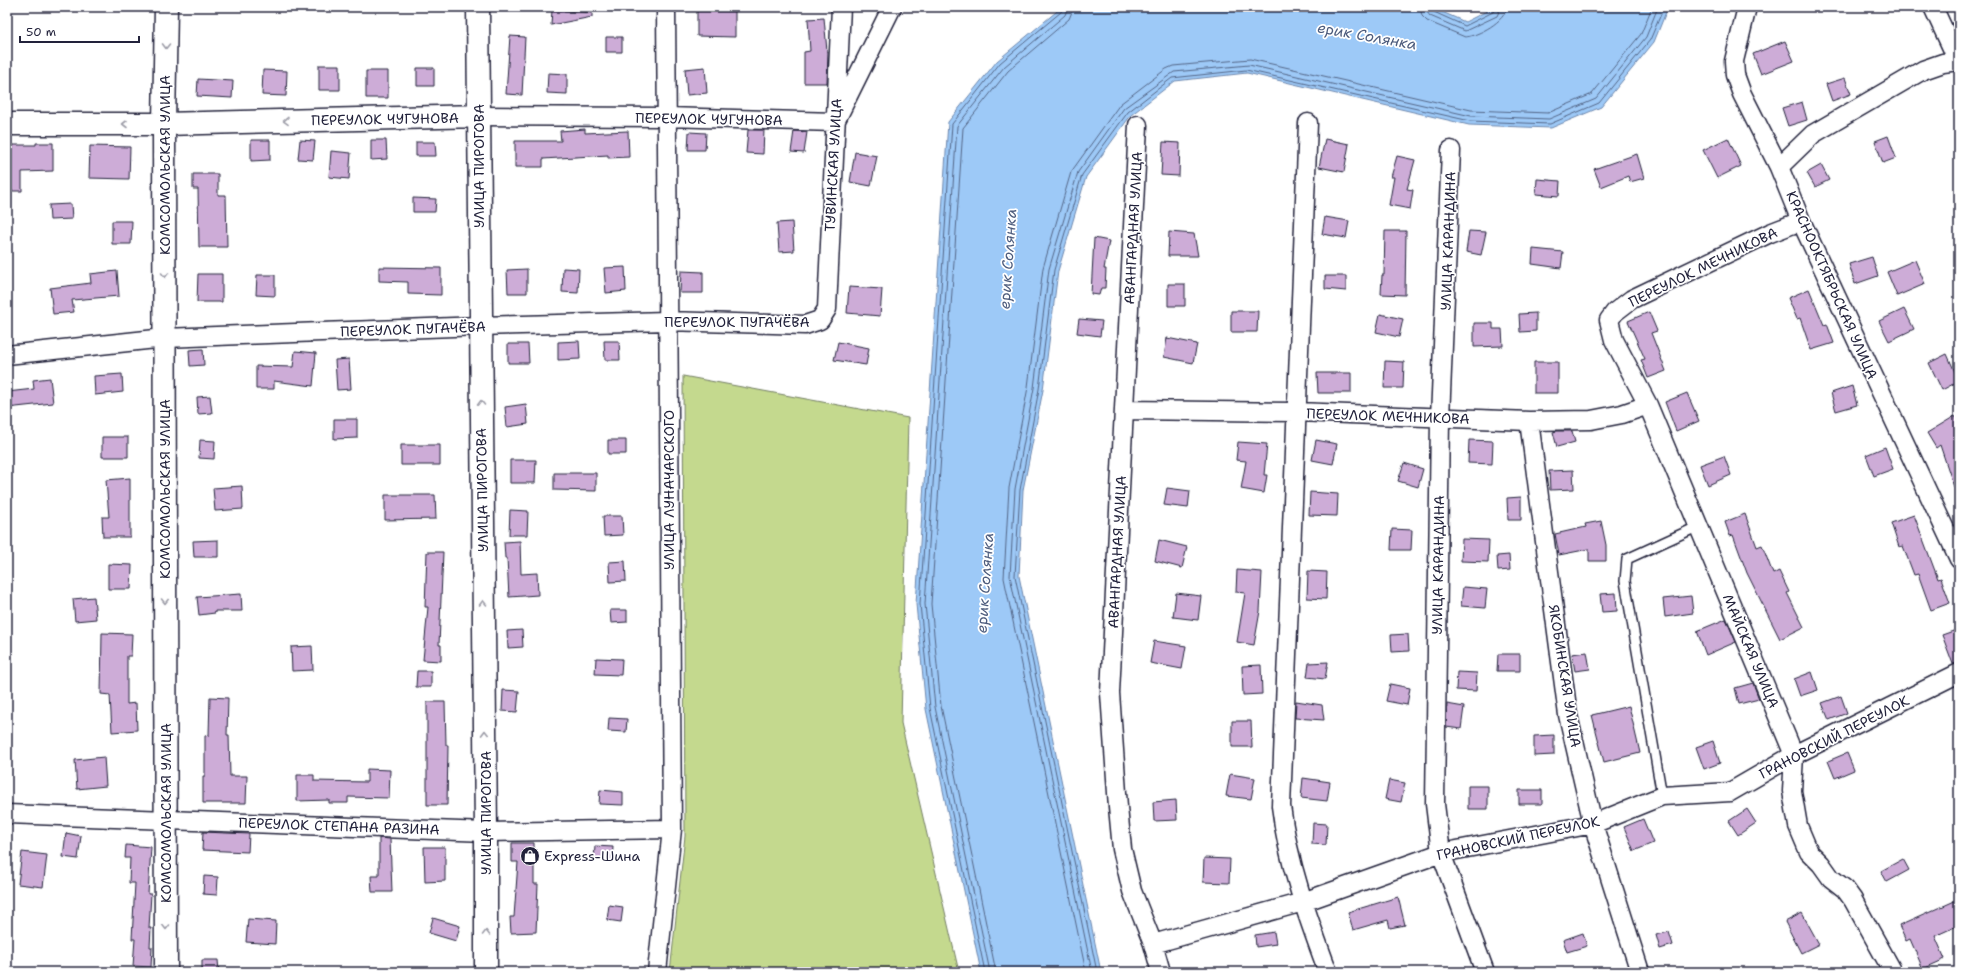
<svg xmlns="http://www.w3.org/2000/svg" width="1966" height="979" viewBox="0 0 1966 979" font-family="'Shantell Sans',sans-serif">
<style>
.green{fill:#c4d98e;stroke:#737e64}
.water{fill:#9dc9f7;stroke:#6c86ac}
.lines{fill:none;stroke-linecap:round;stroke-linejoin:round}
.shore{stroke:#536586;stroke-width:1}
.building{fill:#cdacd7;stroke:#22223b}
.lane-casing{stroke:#22223b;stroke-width:12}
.street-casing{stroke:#22223b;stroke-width:21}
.secondary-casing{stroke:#22223b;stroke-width:25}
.lane{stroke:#fff;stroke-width:9}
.street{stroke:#fff;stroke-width:18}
.secondary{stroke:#fff;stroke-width:22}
.oneway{stroke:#9c9ca7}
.labels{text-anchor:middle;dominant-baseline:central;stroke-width:3.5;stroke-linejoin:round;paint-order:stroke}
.street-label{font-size:14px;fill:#22223b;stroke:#fff}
.poi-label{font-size:14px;fill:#22223b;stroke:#fff;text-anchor:start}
.water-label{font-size:15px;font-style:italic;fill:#4d5c7d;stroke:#fff}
</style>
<rect width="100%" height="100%" fill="#fff"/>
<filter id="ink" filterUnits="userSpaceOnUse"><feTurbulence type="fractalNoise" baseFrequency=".025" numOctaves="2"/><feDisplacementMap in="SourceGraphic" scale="8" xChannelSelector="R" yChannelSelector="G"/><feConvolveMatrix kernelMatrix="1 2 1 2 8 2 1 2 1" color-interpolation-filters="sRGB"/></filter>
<g filter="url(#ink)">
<path class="green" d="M683 376 908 418 901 723 959 972H670L685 836Z"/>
<path class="water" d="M1062 7H1431L1465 22 1495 7H1668L1654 42 1601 107 1551 128 1469 125 1247 73 1175 81 1131 115 1086 177 1058 271 1043 390 1023 490 1019 576 1101 972H981L926 709 916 604 948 122 997 61Z"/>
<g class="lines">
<path class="shore" d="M1420 7 1422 16 1427 21 1465 37C1478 36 1506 21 1507 7
M1426 7 1427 12 1430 16 1465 31 1497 16 1501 7
M1431 7 1434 12 1465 26 1493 12 1496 7
M985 972 930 708 920 604 952 124 1000 63 1061 12 1063 7
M990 972 935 707 925 604 957 126 1004 67 1065 15 1068 7
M996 972 941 706 931 604 963 128 1008 71 1069 19 1074 7
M1086 972 1004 578 1009 488 1028 387 1043 268 1071 172 1120 104 1166 69 1173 66 1250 59 1471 110 1548 113 1592 94 1641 34 1652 7
M1092 972 1010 576 1015 489 1034 388 1049 269 1078 172 1124 108 1174 72 1249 65 1471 116 1549 119 1596 99 1646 37 1658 7
M1097 972 1015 576 1020 490 1039 389 1054 270 1082 175 1128 112 1172 78 1246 70 1470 121 1550 124 1599 103 1650 40 1664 7"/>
</g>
<path class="building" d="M552 10 592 13V17L551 25Z
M697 11H735V37L697 36Z
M824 18 827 51H828L827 83H804V52L810 51 808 19Z
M510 36 525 37 522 95 506 94Z
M606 37H622V52H606Z
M1785 41 1794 61 1761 74 1753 54Z
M319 65H340V90H319Z
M705 67 707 93 687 95 685 69Z
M417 68H434V86H417Z
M263 70 287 71 286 96 262 95Z
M366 71H388V98H366Z
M548 73 567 74V94L547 93Z
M1845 78 1851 94 1832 101 1826 84Z
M198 79 233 81 232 98 197 96Z
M1802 102 1807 120 1788 126 1782 108Z
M585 129V133L628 131 629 157 608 158V155L543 159V167H515V141H561L560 131Z
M748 130H764L763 154 746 153Z
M794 131 807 132 804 153 791 152Z
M689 132 706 133 705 150H688Z
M1888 136 1896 158 1883 163 1875 141Z
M1728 138 1741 166 1717 178 1703 150Z
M1325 139 1349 144 1344 172 1319 167Z
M251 140H270V160L251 161Z
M300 140 315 141 313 160 298 159Z
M371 140H386L387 159 371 160Z
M416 142H435L436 156H416Z
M1163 142 1180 143 1179 176 1161 175Z
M36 143H53V171L22 172V191H7V145H36Z
M90 146 130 147 129 179 89 178Z
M331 151 351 153 349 179 329 177Z
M855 152 877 156 871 186 850 182Z
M1637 154 1644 178 1630 182 1628 176 1601 187 1594 169Z
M1397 156 1415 160 1407 189 1413 190 1410 209 1389 205 1394 177H1391Z
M1821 165 1829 180 1815 187 1807 173Z
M193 174H218V195H226L227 247H199L198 189H193Z
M1537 179 1560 181 1559 196 1536 194Z
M413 198 436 199 435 212H413Z
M71 204 72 219 50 220 49 205Z
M1325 217 1349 221 1346 238 1322 234Z
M112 221H132L131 244H112Z
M792 222 794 251 779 252 777 223Z
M1385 231H1406L1405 295 1381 294 1382 275H1384Z
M1469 231 1486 232 1481 255 1466 252Z
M1169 232 1194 234 1198 256H1168Z
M1094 238 1109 241 1104 269H1106L1105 288H1101L1099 295 1091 294Z
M1533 249 1563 252 1561 268 1532 264Z
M1872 257 1878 276 1855 284 1849 264Z
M1915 260 1925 284 1897 296 1887 272Z
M379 267 441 268V295L408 294V282L379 281Z
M625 267 626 291 606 293 604 268Z
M563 268 579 269 578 293 562 292Z
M527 269V293H508L507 270Z
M117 271 119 296 72 300 74 312 53 314 50 288 91 283 90 274Z
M681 271 703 272V293H680Z
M198 274H222V302H197Z
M257 275H275V296L256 295Z
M1325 276H1346V291L1325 289Z
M1168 284H1185V306H1168Z
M849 287 882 289 880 316 847 313Z
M1809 289 1824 325 1827 324 1834 343 1811 350 1800 318 1797 319 1788 298Z
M1904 309 1914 329 1889 341 1879 321Z
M1231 311H1258L1257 332H1231Z
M1649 312 1657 331 1651 333 1666 371 1648 378 1641 360 1645 359 1628 321Z
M1536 313V331L1520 332 1519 314Z
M1380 314 1403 319 1399 337 1376 332Z
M1079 319 1102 321 1100 336 1077 333Z
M1474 323H1493V329H1502L1503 346 1474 347Z
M1167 338 1197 344 1193 363 1164 357Z
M579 341 580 359 558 360V342Z
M604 341H619L620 360H605Z
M838 342 869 348 866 365 834 360Z
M508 344H528L529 363H508Z
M203 349 204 365 190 366 189 350Z
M295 351 316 353 313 386 274 381V389H256V366L293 367Z
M1947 354 1959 381 1942 390 1929 363Z
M349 359 351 389 337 390 335 360Z
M1385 361 1404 362 1403 388H1384Z
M1534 362H1558V393H1534Z
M1317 373H1351V393H1318Z
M122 374 123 392 95 395 94 376Z
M50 378 53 403 7 408V392L34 389 33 380Z
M1852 386 1857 405 1836 411 1831 393Z
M1687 393 1699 421 1676 431 1665 402Z
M210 396 212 413 198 414 197 397Z
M526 404 528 424 507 427 505 407Z
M1955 416 1959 423V496H1957L1940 445 1936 448 1927 433Z
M334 419H357V438L334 439Z
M1557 431H1572L1575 442 1557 447 1553 432Z
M102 437H128V457H102Z
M200 440 215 441 214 459 199 458Z
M608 440H626V454H608Z
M1316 440 1337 444 1333 464 1312 460Z
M1469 440 1493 441 1492 464 1468 463Z
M1238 442 1267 444 1264 475H1267L1264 493 1241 489 1246 461 1236 460Z
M401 445H440V465H401Z
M1885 447 1893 469 1874 476 1866 455Z
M1724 456 1731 475 1708 485 1700 465Z
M510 460H536L535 483H510Z
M1404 463 1423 469 1418 487 1398 481Z
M1573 470 1574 489 1550 490 1549 471Z
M554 473H596V491L554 490Z
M130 478V537H103L102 517H109L106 480Z
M242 486 243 509 215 511 213 488Z
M1167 488 1190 491 1188 508 1164 505Z
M1310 492 1338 494 1337 516 1309 515Z
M385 495H435L436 519 385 520Z
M1521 497V520H1508L1507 498Z
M510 510 528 511 527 535H509Z
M1745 514 1757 547 1762 545 1773 574 1779 571 1789 592 1787 593 1804 627 1780 639 1747 573 1733 535 1730 536 1725 522Z
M1914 515 1938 579 1941 578 1950 603 1931 610 1918 574 1914 575 1903 546 1899 547 1891 523Z
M603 516H622L623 535 604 536Z
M1601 521 1606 545V561H1589V549L1559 555 1555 534 1586 527 1585 524Z
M1392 529 1412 530 1411 550H1391Z
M1462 539 1489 540 1488 562 1461 561Z
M218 540V557H194L193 541Z
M1159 540 1187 547 1182 568 1155 561Z
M520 541 521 574 537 573 538 595 509 597 507 558H505L504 542Z
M427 552H443L439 645H441V661L423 660 428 607H425Z
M1509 555 1510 570 1498 571 1497 556Z
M625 561 626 581 610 582 609 562Z
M108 564 132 565 131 589H108Z
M1237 570 1262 572 1260 611 1254 645 1237 642 1245 593 1236 592Z
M1308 571 1327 572 1326 599 1307 598Z
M1463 587 1487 589 1485 608 1461 606Z
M1176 593 1201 596 1198 620 1173 617Z
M1616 593 1617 611 1602 612 1600 594Z
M241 594 242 611H215V613L199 615 197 597Z
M1691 596 1693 613 1665 617 1663 599Z
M94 597 96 619 75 621 73 599Z
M610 610H627V622L611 623Z
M1726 619 1736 642 1706 655 1697 631Z
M1959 629V663L1953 664 1942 635Z
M522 630 523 647 508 648 507 631Z
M102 633 132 634 131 656H127V704L136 703 137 730 112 732 110 695 101 694Z
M1408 634 1409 651 1392 652 1391 635Z
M1154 641 1186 646 1182 669 1150 663Z
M312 646 313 670 292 671 291 647Z
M1587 652 1590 669 1575 671 1572 654Z
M1498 654H1520V671H1497Z
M596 658 622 659 621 675 595 674Z
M1328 662 1325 679 1307 677 1309 663Z
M1261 665 1262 694 1243 695 1242 666Z
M417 671H431V687H416Z
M1457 672 1477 673 1476 691 1456 690Z
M1812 672 1818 690 1800 696 1794 679Z
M1753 683 1759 699 1739 704 1735 688Z
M1390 684 1410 688 1407 705 1386 701Z
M503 690 519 691 517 712 502 711Z
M1841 696 1847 713 1829 720 1822 703Z
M210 697 228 698 227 735H229L230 776H247L246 803H203V776H205V736L209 735Z
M1296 701 1322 705 1324 720 1295 718Z
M427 702H445L446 745H448L447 805H427Z
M1447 704 1464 707 1461 729 1446 727Z
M1629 706 1640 753 1604 762 1592 715Z
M609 718 627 719 626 732 608 731Z
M1232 721H1251L1252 747H1232Z
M1554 735V755L1534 756V736Z
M1713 741 1720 763 1704 769 1696 747Z
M1847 753 1854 770 1835 778 1828 761Z
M104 757 106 786 77 789 75 760Z
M367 769 390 770 389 798 348 797V803H329V800L297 801V775H314V781L367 782Z
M1230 774 1255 778 1251 799 1226 796Z
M1303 778 1330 782 1327 801 1301 798Z
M1389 780 1405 783 1401 802 1385 799Z
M1468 786H1488V809H1468Z
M600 790 623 792V805L599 804Z
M1519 790H1542V804H1519Z
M1176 800 1177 820 1154 821 1153 802Z
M1747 809 1756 823 1738 835 1729 821Z
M1643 819 1653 843 1634 851 1624 827Z
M1313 823 1327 824 1326 845 1312 844Z
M203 832 249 834 248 852 202 850Z
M66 833 81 836 78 859 63 857Z
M379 838 390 839 392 892H372L371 876H379Z
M512 843H534V884H538L536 932 511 933 510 917H514L518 862H512Z
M126 845 151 847 148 894H151L149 928H151L150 947H152L151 967 133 966 135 939H132L135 883H129L130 858H125Z
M595 846 613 847 612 861 594 860Z
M424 847H445V881L425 882Z
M22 852 47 855 43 887 18 884Z
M1204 858 1230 859 1229 883 1203 882Z
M1903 859 1909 870 1887 882 1881 871Z
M204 876 218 877 217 895 203 894Z
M1398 897 1405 925 1390 928 1388 920 1353 930 1348 912Z
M1959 899V925L1935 936 1945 959 1923 969 1910 939 1906 941 1899 926Z
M609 905 623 907 621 922 607 920Z
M1802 913 1819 944 1801 953 1785 922Z
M433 918 460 926 456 941 429 933Z
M248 919 276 921 275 944 246 942Z
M1274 932 1276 944 1256 947 1255 935Z
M1669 932 1673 945 1660 949 1656 935Z
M1583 933 1587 946 1567 952 1563 940Z
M202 960H218L219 972H202Z"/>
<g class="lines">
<g class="lane-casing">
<path id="lane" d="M1662 796 1625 581 1627 559 1699 526"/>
</g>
<g class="street-casing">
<path id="street" d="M1747 7 1734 61 1735 75 1742 94 1779 167 1801 221 1959 559
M1933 7 1959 63
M479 116 667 117 835 122 892 7
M1308 123 1281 806C1288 864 1308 918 1328 972
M1138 125 1110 693 1118 807 1122 849 1132 891 1153 944 1161 972
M1451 150 1440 418 1435 804 1441 853 1485 972
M1779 167 1813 134 1923 70 1943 63 1958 61
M1801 221 1770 233 1632 299 1615 312 1609 320 1614 340 1648 405 1794 755 1792 791 1798 826 1809 852 1821 864 1831 878 1845 889 1853 900 1893 972
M7 355 165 338 480 326 667 321 805 325 820 320 827 309 841 7
M1125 410 1297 412 1529 421 1591 420 1622 414 1648 405
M1529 421 1568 715 1593 824 1640 972
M7 814 486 832 672 829
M1153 944 1303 902 1441 853 1593 824 1662 796 1730 792 1794 755 1959 673
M657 972 672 829 666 7"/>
</g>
<g class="secondary-casing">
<path id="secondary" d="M478 7 486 832V972
M7 124H164L479 116
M166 972 164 124 166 7"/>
</g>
<use href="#lane" class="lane"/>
<use href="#street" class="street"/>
<use href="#secondary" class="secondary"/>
</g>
<defs><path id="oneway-chevron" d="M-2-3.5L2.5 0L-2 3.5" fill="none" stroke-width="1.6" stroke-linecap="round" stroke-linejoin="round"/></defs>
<g class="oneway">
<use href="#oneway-chevron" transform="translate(166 46) rotate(91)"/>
<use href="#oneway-chevron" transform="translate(286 121) rotate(179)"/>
<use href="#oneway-chevron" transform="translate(125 124) rotate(180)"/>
<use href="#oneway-chevron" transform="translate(165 275) rotate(90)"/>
<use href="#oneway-chevron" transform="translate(481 403) rotate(-91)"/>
<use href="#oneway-chevron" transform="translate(165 601) rotate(90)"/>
<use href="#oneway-chevron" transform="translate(483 603) rotate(-91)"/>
<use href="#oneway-chevron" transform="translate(485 733) rotate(-91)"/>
<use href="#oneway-chevron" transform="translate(166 927) rotate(90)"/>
<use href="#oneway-chevron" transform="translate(486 933) rotate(-90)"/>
</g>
</g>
<defs>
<g id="shop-disc" transform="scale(1)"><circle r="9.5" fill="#22223b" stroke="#fff"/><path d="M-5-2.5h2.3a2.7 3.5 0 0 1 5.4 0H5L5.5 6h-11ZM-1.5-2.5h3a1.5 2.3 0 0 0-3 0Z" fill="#fff"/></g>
</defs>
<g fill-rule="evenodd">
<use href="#shop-disc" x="530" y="856"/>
</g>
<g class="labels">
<g class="street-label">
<text transform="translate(385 119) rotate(-1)">ПЕРЕУЛОК ЧУГУНОВА</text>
<text transform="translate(709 119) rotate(1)">ПЕРЕУЛОК ЧУГУНОВА</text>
<text transform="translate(165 165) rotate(-90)">КОМСОМОЛЬСКАЯ УЛИЦА</text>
<text transform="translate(833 165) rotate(-87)">ТУВИНСКАЯ УЛИЦА</text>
<text transform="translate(479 166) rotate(-90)">УЛИЦА ПИРОГОВА</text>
<text transform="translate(1133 228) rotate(-87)">АВАНГАРДНАЯ УЛИЦА</text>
<text transform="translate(1448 241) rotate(-88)">УЛИЦА КАРАНДИНА</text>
<text transform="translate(1703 267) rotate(-26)">ПЕРЕУЛОК МЕЧНИКОВА</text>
<text transform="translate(1832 285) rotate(66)">КРАСНООКТЯБРЬСКАЯ УЛИЦА</text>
<text x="737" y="322">ПЕРЕУЛОК ПУГАЧЁВА</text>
<text transform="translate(413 329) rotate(-2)">ПЕРЕУЛОК ПУГАЧЁВА</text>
<text transform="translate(1388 416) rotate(2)">ПЕРЕУЛОК МЕЧНИКОВА</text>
<text transform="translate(165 489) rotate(-90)">КОМСОМОЛЬСКАЯ УЛИЦА</text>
<text transform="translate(482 490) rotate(-91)">УЛИЦА ПИРОГОВА</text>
<text transform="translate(669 490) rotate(-90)">УЛИЦА ЛУНАЧАРСКОГО</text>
<text transform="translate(1117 552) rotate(-87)">АВАНГАРДНАЯ УЛИЦА</text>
<text transform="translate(1438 565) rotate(-89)">УЛИЦА КАРАНДИНА</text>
<text transform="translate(1751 651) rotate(67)">МАЙСКАЯ УЛИЦА</text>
<text transform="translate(1565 676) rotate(81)">ЯКОБИНСКАЯ УЛИЦА</text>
<text transform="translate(1834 737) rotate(-27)">ГРАНОВСКИЙ ПЕРЕУЛОК</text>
<text transform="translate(166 813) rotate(-90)">КОМСОМОЛЬСКАЯ УЛИЦА</text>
<text transform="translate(486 813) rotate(-90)">УЛИЦА ПИРОГОВА</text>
<text transform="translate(339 826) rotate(2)">ПЕРЕУЛОК СТЕПАНА РАЗИНА</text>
<text transform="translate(1518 838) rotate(-12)">ГРАНОВСКИЙ ПЕРЕУЛОК</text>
</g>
<g class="poi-label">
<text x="544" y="856">Express-Шина</text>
</g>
<g class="water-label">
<text transform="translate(1367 36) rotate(10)">ерик Солянка</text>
<text transform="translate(1008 259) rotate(-86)">ерик Солянка</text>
<text transform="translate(985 583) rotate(-86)">ерик Солянка</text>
</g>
</g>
<rect width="1966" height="979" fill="none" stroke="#fff" stroke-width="24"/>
<rect x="12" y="12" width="1942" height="955" fill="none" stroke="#22223b" stroke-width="1.5" filter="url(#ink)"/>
<path d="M20 36v6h119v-6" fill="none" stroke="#22223b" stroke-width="2"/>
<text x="26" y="36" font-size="12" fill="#22223b" stroke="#ffffff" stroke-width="3" paint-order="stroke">50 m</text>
</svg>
